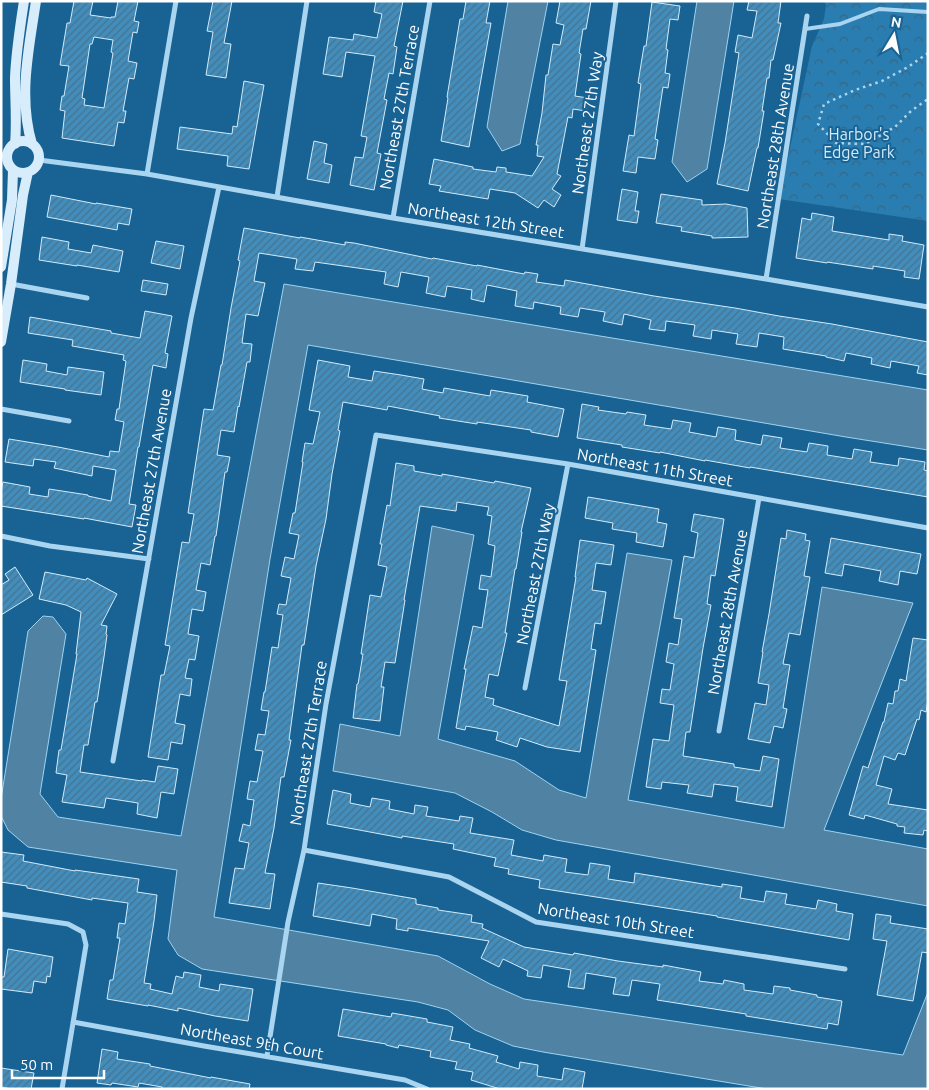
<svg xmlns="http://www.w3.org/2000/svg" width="929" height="1090" viewBox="0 0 929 1090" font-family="Ubuntu,sans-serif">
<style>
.forest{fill:url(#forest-crowns)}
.water{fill:#5082a3;stroke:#9dd3f2}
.building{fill:url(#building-hatch);stroke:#d1ebfb;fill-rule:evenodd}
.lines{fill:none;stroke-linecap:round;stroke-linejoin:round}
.path{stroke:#aad5f0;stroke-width:2.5;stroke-dasharray:2.5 4;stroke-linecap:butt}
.lane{stroke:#aad5f0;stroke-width:4}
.street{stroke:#aad5f0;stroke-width:5}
.secondary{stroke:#d8edfb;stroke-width:10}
.labels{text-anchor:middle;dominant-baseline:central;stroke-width:4;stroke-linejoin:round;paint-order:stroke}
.street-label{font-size:16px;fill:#fff;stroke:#196394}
.park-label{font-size:16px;fill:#d1ebfb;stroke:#196394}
</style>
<defs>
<pattern id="forest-crowns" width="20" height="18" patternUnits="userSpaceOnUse" patternTransform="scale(1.25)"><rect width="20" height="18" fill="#297db0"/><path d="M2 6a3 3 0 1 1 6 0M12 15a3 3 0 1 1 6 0" fill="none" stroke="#396783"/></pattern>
<pattern id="building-hatch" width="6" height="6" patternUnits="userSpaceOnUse" patternTransform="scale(1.25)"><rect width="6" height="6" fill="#428dbb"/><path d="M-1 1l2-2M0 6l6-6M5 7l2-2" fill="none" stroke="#46738f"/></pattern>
</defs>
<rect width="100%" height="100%" fill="#196394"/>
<path class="forest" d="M824 1H928V221L779 199 812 46 824 19 826 5Z"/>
<path class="water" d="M508 1H548L520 144 502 151 487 127Z
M697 1H734L707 169 687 182 672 162Z
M284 284 928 390V450L846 437 308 345 270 559 214 917 438 956 490 984 524 999 903 1055 928 992V1089H767L543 1052 513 1046 475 1030 448 1010 418 1002 202 969 178 955 168 939 177 870 28 847 8 830 1 816V799L28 631 43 616 53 617 66 634 40 794 58 817 181 836Z
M432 526 474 535 438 739 515 761 559 790 586 798 627 553 672 560 628 800 784 828 822 587 913 603 824 830 928 849V906L556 840 522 830 492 812 455 793 333 771 340 724 400 736Z"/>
<path class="building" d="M74 1H93L90 15 111 18V17H115L118 1H138L134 21 139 22 137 33 133 32 128 61 137 63 134 79 129 78 123 111H126L124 123 118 122 114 146 62 138 65 111 60 110 62 96H64L69 66 60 65 67 23H70ZM94 37 113 40 111 52 113 53 104 108 84 105 85 99 82 98 90 44H92Z
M213 1H232L224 43 231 44 226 78 206 75 213 32 207 31Z
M376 1H403L394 46 397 47 393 74 389 73 384 99 387 100 377 153 381 154 374 190 350 185 355 157 363 158 367 137 361 136 375 56 346 52 342 77 323 74 329 37 353 40 354 34 377 38 382 14 374 12Z
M466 1H490L486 23H491L469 147 441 141 448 98 447 97 460 19H463Z
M560 1H591L586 29H583L579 53 581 54 575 96 588 98 586 111 573 109 572 118 568 117 557 174 561 176 552 189 561 195 554 207 544 200 538 208 515 193 490 189 488 199 439 191 441 186 429 184 434 159 473 167V169L496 172 497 167 506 168V172L532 176 544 157 537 156 538 145H536L542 113 546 75H548L553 44 560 45 564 25 556 23Z
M749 1H781L778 23H781L773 60H771L769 78H767L762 111H764L758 148H757L748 191 717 184 725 143 739 53 735 52 738 35 752 38 757 11 747 10Z
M652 2 680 6 678 20 670 19 666 49 668 50 665 73 670 74 668 88 663 87 655 139 658 140 655 159 638 157 636 173 623 171 629 135 634 136 641 84 638 83 644 46H646Z
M244 81 264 85 249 169 227 166 228 156 177 149 180 127 232 134 233 126 237 127Z
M314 141 327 144 324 163 332 165 329 183 307 179Z
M622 189 638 192 635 211H639L637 223 617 220Z
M661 194 702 200V205L726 204 747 208 748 237 712 238V236L681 231 682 227 656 223Z
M51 195 96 204V203L132 209 129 225 118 223 117 230 47 217Z
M812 213 834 217 832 231 889 240V234L903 236 902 241 924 245 919 279 904 277 905 271 873 266V269L827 262V263L796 258 802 218 811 220Z
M244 228 300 238V237L345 245V242L354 243 432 259 433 258 477 266V265L524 274 525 272 538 274 536 282 564 286 565 280 654 296 735 308 779 316 832 324 928 342V375L917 373 919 366 891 361 890 368 871 364 872 358 846 353 844 361 826 357V356L783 349 784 337 759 333 757 347 736 344 738 334 712 330 711 339 693 336 695 325 666 321 665 331 649 329 651 320 624 314 622 325 603 321 605 312 580 308 578 317 560 314 561 307 534 302 533 309 515 306 517 291 487 285 484 302 471 299 472 290 447 286 445 297 426 293 429 277 401 272 398 287 384 284 386 272 315 262 313 271 295 269 297 259 259 253 254 281 265 283 258 316 246 314 242 343 252 344 250 362H247L239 407 238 406 234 432 221 430 217 455 230 457 227 472H225L216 536H215L210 565 201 563 196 590 206 592 203 611 192 609 188 634 199 636 195 660 189 659 185 678 192 679 190 696 180 694 175 723 185 725 182 744 171 742 168 760 148 757 161 675H164L170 646 165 645 182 542 189 543 194 514 188 513 204 409 213 410 221 365H222L231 308 240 261 238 260Z
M42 237 69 242 68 249 91 253 93 245 123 251 119 272 77 265V266L39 260Z
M156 241 184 246 180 269 151 263Z
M143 280 168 284 166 295 141 291Z
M145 311 172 316 165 353 168 354 166 368 153 365 139 447H138L129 504 136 505 132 527 84 518V519L1 506V491L3 482 30 487 29 494 48 497 49 489 88 495V496L111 501 116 470 93 466 92 476 54 468 56 462 34 459 33 466 5 462 9 439 58 447 109 457 110 451 119 452 124 422 115 420 117 409H119L126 361 123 360 124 355 72 346 73 340 28 333 30 317 111 331V333L140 338Z
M23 360 47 364 46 371 67 375 68 367 104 372 101 395 65 390V389L20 382Z
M318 360 350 366 348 377 372 381 374 371 401 375 424 379 422 389 443 393 444 388 490 396 491 390 528 396 527 402 564 409 558 437 531 432V430L477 422V424L439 418 440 416 388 406 387 410 343 402 338 430 340 431 332 474 326 519 316 566 304 645H302L289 740H291L284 777H281L274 828 265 873 275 874 270 909 229 903 235 868 244 869 249 843 239 841 243 824 250 826 254 800 247 799 250 781 257 782 263 751 255 750 258 734 265 735 269 711 261 710 264 692H265L272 647 278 648 283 615 277 614 279 604 286 605 291 578 281 576 285 557 294 559 299 535 289 533 293 513H295L303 462H302L305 443 313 444 320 412 309 410Z
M582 404 599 407 598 410 626 414 627 412 646 415 644 425 671 429 673 420 691 423 689 432 716 437 718 427 736 430 735 440 761 445 763 435 782 438 780 448 807 452 809 443 828 446 827 455 852 459 854 449 872 452 870 462 898 466 899 458 925 462 924 470 928 471V497L803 476 750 467V468L705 460V461L660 452V453L622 447V445L577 438Z
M396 463 414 466V471L442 476V474L494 483 495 481 531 488 521 532H522L516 569H515L505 633H507L498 676 489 674 485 697 494 699 493 705 559 726 567 681 559 680 576 577H575L580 540 614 545 611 565 596 563 592 590 606 592 601 624 595 623 591 649 596 650 580 752 547 747 520 738 517 747 496 740 498 732 466 726 465 730 456 728 466 669H464L473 626 482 628 488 590 479 589 481 575 491 577 495 546 488 544 492 516 487 515 489 507 457 502 456 511 420 506 404 600H405L395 663 385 662 381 687H384L380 721 353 718 357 684H358L363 654H361L370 595 381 597 387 567 378 565 382 544H380L387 505 390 506Z
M588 497 659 509 657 522 667 524 663 547 636 542 637 533 612 529 613 523 585 518Z
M694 514 724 519 715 576 711 575 707 604 711 605 703 648 690 732H686L683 756 734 764V767L760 771 763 756 779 759 772 807 736 801 738 787 714 784 712 797 687 793 689 785 662 782 661 789 646 787 653 739 669 741 674 705 660 703 662 689 670 690 674 664 666 662 669 643 678 645 682 619 674 618 684 556 694 558 698 533 691 531Z
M787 530 806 534 805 540 810 541 804 576 810 577 800 635 789 633 783 664 790 665 783 708 787 709 783 728 774 726 770 743 748 739 755 703 766 705 769 685 758 683 763 652H762L769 614 781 538 786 539Z
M831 538 921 554 917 574 900 571 898 585 879 581 881 571 844 564 842 576 825 573Z
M15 567 33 595 1 615V585L9 580 5 574Z
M45 572 86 580 87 578 117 594 101 625 107 626 106 634 107 635 104 657 97 702H95L88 745H84L80 772 142 781V780L155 782 158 766 178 769 174 794 161 792 157 818 137 814 138 803 106 798 104 808 62 802 67 775 56 773 59 750H61L77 654H76L81 612 66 605 39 599Z
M913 638 928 640V700L926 712 921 710 919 720 917 719 905 755 898 753 895 760 884 756 876 785 892 789 888 804 928 810V831L924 830 923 835 904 833 905 827 897 826V824L865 815 864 819 849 815 863 766 868 768 883 722H884L888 703 893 704 895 691H898L900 679 906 681Z
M333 790 351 794 350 803 370 807 372 798 390 801 389 809 414 814 415 805 428 807 426 816 459 821 460 816 473 818 470 833 514 840 511 855 543 861 544 855 567 859 565 872 588 875 590 863 610 866 608 879 634 883 635 873 722 887V884L742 887 740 898 764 902 766 891 787 894 785 904 816 909 818 900 837 904 836 911 853 914 849 940 717 917V916L539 888 540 880 508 874 509 869 494 866 496 858 453 849 454 844 402 836V838L327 824Z
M1 852 24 855 23 861 75 871V870L139 879 137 892 157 895 154 921 144 983 151 984 150 989 172 994 176 976 183 978 184 972 201 975 199 987 219 991 220 984 253 989 248 1021 215 1016 178 1008V1011L148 1005V1006L107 999 110 980H113L120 938H117L119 923 125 924 128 903 92 898V900L27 888V886L1 882Z
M318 883 352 888 416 899V904L438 908V910L472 915 471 922 483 924 482 928 524 947 573 955 574 953 618 961 663 967V965L701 972 699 981 723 984 724 980 744 984V990L773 994 774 986 790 988V990L817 995V997L842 1001 838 1025 828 1023 827 1029 746 1016V1014L657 1000 660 984 632 980 629 996 613 994 616 978 586 973 584 989 568 987 571 970 543 965 541 978 527 976 528 971 503 959 499 967 481 958 489 941 408 928V931L396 929 397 919 372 914 370 926 313 916Z
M876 914 891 916 890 923 928 929V953L922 952 913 1001 877 995 887 941 873 939Z
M8 949 53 957 50 977 47 976 46 983 34 981 32 993 1 989V977H4Z
M343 1009 391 1017 392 1013 427 1019V1022L453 1027 450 1040 470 1044 469 1048 498 1056 496 1062 519 1069 520 1062 538 1065 537 1076 562 1080 564 1068 585 1072 582 1089H500L471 1080 473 1072 455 1069 457 1062 430 1057 431 1051 399 1045 398 1048 386 1045V1044L338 1036Z
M102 1049 118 1052 117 1059 150 1064V1066L211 1078V1077L250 1084 249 1089H162V1087L139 1083 138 1087 112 1083 111 1085 97 1083Z
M1 1068 34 1073 31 1089H12L1 1087Z"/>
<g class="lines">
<path class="path" d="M928 53 908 67 882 81 855 90 824 104 818 124 836 143 865 144 895 127 911 111 928 99"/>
<path class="lane" d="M805 29 840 24 879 9 928 12"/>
<path class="street" d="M1 155H7
M39 160 147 174 393 218 766 279 928 307
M147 174 176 1
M277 197 307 1
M393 218 430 1
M582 249 616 1
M766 279 807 16
M11 284 87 298
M1 409 69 421
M1 536 50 546 149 559
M525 688 568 464
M719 731 759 498
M113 761 191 318 219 187
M304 850 449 877 536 922 845 969
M1 914 68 924 83 932 86 945 62 1089
M73 1022 204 1046 405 1080 427 1089
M267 1056 288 922 304 850 326 704 376 435 568 464 928 528"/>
<path class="secondary" d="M7 157a16 16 0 1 1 32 0a16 16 0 1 1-32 0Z
M15 144C17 122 15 100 15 78 16 52 20 27 24 1
M32 144C18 97 29 48 36 1
M1 267 12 200 13 170
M1 342 11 284 23 195 28 172"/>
</g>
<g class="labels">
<g class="street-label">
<text transform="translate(399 107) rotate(-80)">Northeast 27th Terrace</text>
<text transform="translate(587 123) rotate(-82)">Northeast 27th Way</text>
<text transform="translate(775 146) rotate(-81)">Northeast 28th Avenue</text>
<text transform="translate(486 220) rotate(9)">Northeast 12th Street</text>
<text transform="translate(655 467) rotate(10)">Northeast 11th Street</text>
<text transform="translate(151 471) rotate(-80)">Northeast 27th Avenue</text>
<text transform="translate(535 574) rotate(-79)">Northeast 27th Way</text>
<text transform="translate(727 612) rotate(-80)">Northeast 28th Avenue</text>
<text transform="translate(308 743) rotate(-81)">Northeast 27th Terrace</text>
<text transform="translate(616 920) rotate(9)">Northeast 10th Street</text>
<text transform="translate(252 1041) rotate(10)">Northeast 9th Court</text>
</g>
<g class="park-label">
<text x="859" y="134">Harbor's<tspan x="859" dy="18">Edge Park</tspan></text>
</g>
</g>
<rect width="929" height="1090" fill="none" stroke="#ffffff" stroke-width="5"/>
<g transform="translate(894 35) rotate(10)" stroke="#196394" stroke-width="4" paint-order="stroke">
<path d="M0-4L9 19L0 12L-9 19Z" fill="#ffffff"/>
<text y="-8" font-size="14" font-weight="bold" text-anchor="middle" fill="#ffffff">N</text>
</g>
<path d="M12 1070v8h92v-8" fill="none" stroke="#ffffff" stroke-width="2.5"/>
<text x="20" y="1070" font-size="15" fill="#ffffff" stroke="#196394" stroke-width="4" paint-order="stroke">50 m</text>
</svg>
